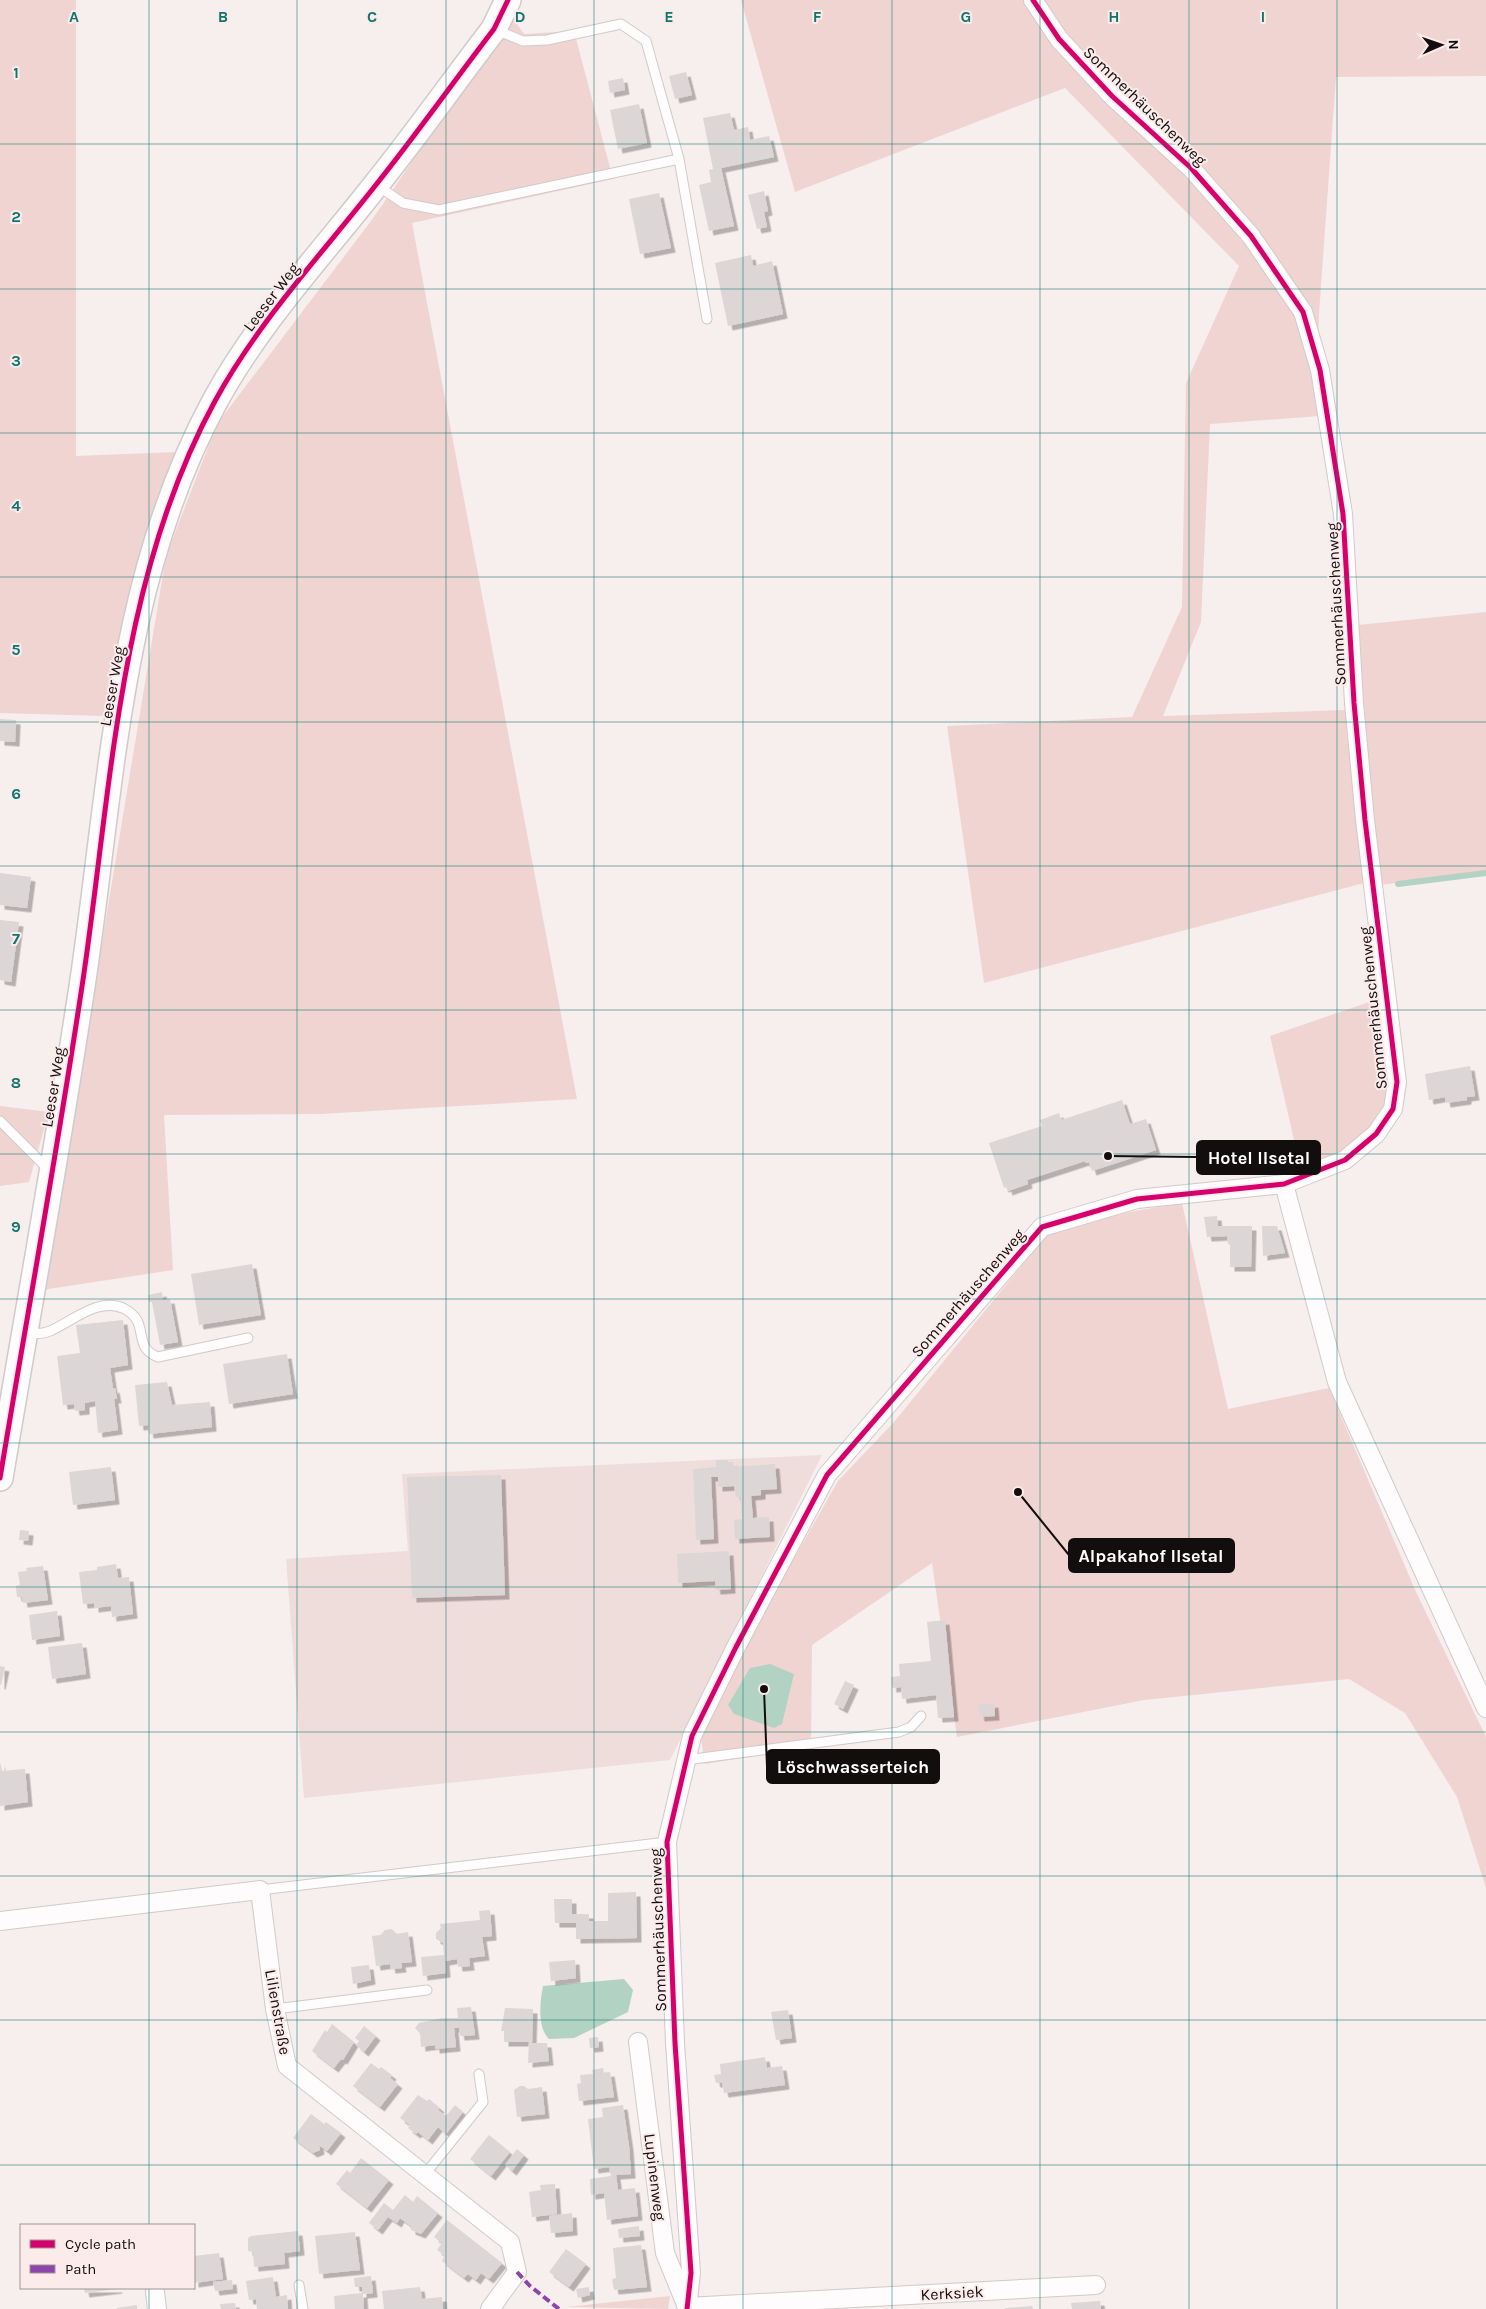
<svg xmlns="http://www.w3.org/2000/svg" width="1486" height="2309" viewBox="0 0 1486 2309" font-family="Karla,sans-serif">
<style>
.built{fill:#efdddc}
.green{fill:#f0d4d2}
.water{fill:#b2d3c3}
.lines{fill:none;stroke-linecap:round;stroke-linejoin:round}
.stream{stroke:#b2d3c3;stroke-width:6}
.building{fill:#ddd6d6;filter:url(#shadow)}
.lane-casing{stroke:#d1caca;stroke-width:11}
.street-casing{stroke:#d1caca;stroke-width:20}
.secondary-casing{stroke:#d1caca;stroke-width:28}
.lane{stroke:#fefcfc;stroke-width:9}
.street{stroke:#fefcfc;stroke-width:18}
.secondary{stroke:#fefcfc;stroke-width:25}
.quiet{stroke:#8e44ad;stroke-width:4;stroke-dasharray:8 4;stroke-linecap:butt}
.cycleway-casing{stroke:#fbebea;stroke-width:8}
.cycleway{stroke:#d6006c;stroke-width:5}
.grid{fill:none;stroke:#0f766e;stroke-width:1;stroke-opacity:0.55}
.labels{text-anchor:middle;dominant-baseline:central;stroke-width:4;stroke-linejoin:round;paint-order:stroke}
.street-label{font-size:16px;fill:#130e0e;stroke:#fbebea}
.grid-label{font-size:16px;text-anchor:middle;font-weight:bold;fill:#0f766e;stroke:#fbebea;stroke-width:4;stroke-linejoin:round;paint-order:stroke}
.leader{fill:none;stroke:#130e0e;stroke-width:2}
.callout-dot{fill:#130e0e;stroke:#fbebea;stroke-width:2}
.callout{fill:#130e0e;stroke:#130e0e;stroke-width:2}
.callout-label{font-size:18px;text-anchor:middle;font-weight:bold;fill:#fff}
</style>
<defs>
<filter id="shadow"><feDropShadow dx="4.5" dy="4.5" stdDeviation="0" flood-color="#0004"/></filter>
</defs>
<rect width="100%" height="100%" fill="#f7eeee"/>
<path class="built" d="M822 1455 670 1760 304 1798 286 1559 408 1551 402 1474Z"/>
<path class="green" d="M0 0H76V456L177 452 142 543 103 716 0 713Z
M741 0H1486V76L1336 77 1319 314 1318 355 1309 357 1320 416 1210 424 1201 622 1163 716 1346 710 1368 882 984 983 947 726 1132 717 1182 607 1186 383 1239 266 1065 88 795 192Z
M512 17 524 34 574 31 613 179 412 223 577 1099 321 1114 164 1115 173 1270 42 1290 89 1021 166 556 217 424 371 221Z
M1486 612V873L1378 885 1358 625Z
M1378 999 1391 1083 1384 1110 1369 1130 1343 1152 1301 1170 1270 1036Z
M0 1106 49 1112 29 1182 0 1186Z
M1182 1203 1228 1409 1329 1388 1416 1592 1486 1737V1888L1457 1797 1405 1713 1349 1679 1144 1700 957 1737 932 1563 812 1645 811 1747 705 1764 700 1733 754 1629 838 1481 894 1422 1046 1236 1094 1218Z
M670 2296 668 2309 566 2307Z"/>
<path class="water" d="M770 1664 794 1674 782 1724 774 1728 734 1714 728 1705 750 1668Z
M624 1979 633 1990 628 2012 574 2038 549 2039C537 2027 540 2002 543 1986Z"/>
<g class="lines">
<path class="stream" d="M1398 884 1486 873"/>
</g>
<path class="building" d="M686 72 692 95 675 99 669 76Z
M623 78 625 90 610 93 608 81Z
M639 104 647 143 618 149 610 110Z
M730 113 734 130 748 127 750 140 769 136 774 157 721 168 734 226 709 231 699 185 711 182 709 170 713 169 703 118Z
M764 191 768 211 764 212 767 227 757 229 748 195Z
M659 193 671 248 640 254 629 199Z
M751 255 753 266 772 261 783 314 728 326 715 263Z
M0 719 16 720 15 742 0 741Z
M0 873 31 877 27 908 0 905Z
M0 920 19 922 11 982 0 980Z
M1470 1066 1475 1096 1467 1097V1100L1446 1103 1445 1097 1429 1100 1425 1074Z
M1122 1100 1130 1124 1146 1119 1156 1150 1092 1171 1089 1162 1086 1163 1085 1161 1027 1180 1028 1184 1008 1191 1007 1187 1004 1188 989 1143 1042 1126 1040 1120 1059 1113 1061 1120Z
M1217 1216 1218 1226H1252L1251 1267H1230V1245L1228 1244 1227 1236 1207 1237 1204 1217Z
M1262 1226H1277L1285 1253 1263 1256Z
M252 1264 261 1315 199 1325 191 1274Z
M162 1292 163 1300 170 1299 178 1342 160 1345 152 1302H149L148 1295Z
M123 1320 128 1365 110 1368 113 1389 115 1388 117 1399H114L118 1430 98 1433 95 1401 85 1403V1410L75 1411 74 1404 63 1405 57 1356 80 1353 76 1325Z
M287 1354 293 1394 229 1404 223 1364Z
M167 1382 172 1405 210 1402 212 1427 149 1434 148 1425 139 1426 135 1385Z
M716 1460H728V1462H733V1467L775 1464 777 1489 761 1490V1495L751 1496 753 1518 769 1517 770 1537 735 1539 734 1520 742 1519 740 1497H736L734 1486 718 1487V1477H711L714 1539 696 1540 693 1469 716 1467Z
M111 1467 115 1500 73 1505 69 1472Z
M501 1475 505 1595 412 1598 407 1477Z
M20 1530 29 1531 28 1541 19 1540Z
M729 1551 731 1589 716 1590 715 1581 678 1583 677 1554Z
M116 1564 118 1578 129 1577 133 1614 112 1617 111 1606 94 1608V1603L83 1604 79 1572 97 1570V1567Z
M43 1566 48 1600 23 1603 22 1597H17L16 1586 20 1585 18 1572 27 1571 26 1568Z
M57 1611 60 1636 32 1640 29 1615Z
M945 1620 954 1717 938 1718 936 1695 902 1699 901 1687 892 1688 891 1677 900 1676 899 1664 931 1661 927 1622Z
M82 1643 86 1674 52 1679 48 1647Z
M0 1666 5 1667 1 1685H0Z
M845 1681 854 1685 843 1709 834 1704Z
M994 1703 995 1716 980 1717 978 1705Z
M0 1762 2 1771 25 1769 28 1802 0 1806Z
M636 1892 637 1938 576 1939V1923H555L554 1899H572V1914H589V1921H608V1893Z
M490 1910 492 1936 482 1937 485 1956 469 1958 470 1966 458 1967 457 1959 445 1961 446 1973 423 1976 421 1957 444 1955 443 1943 436 1939V1933L441 1928 440 1924 480 1920 479 1911Z
M392 1929 397 1934 408 1932 412 1962 401 1963 402 1968 391 1969 390 1964 376 1966 372 1936 381 1935 385 1930Z
M575 1960 576 1978 551 1981 549 1962Z
M369 1965 371 1980 353 1984 351 1967Z
M471 2007 475 2035 460 2036 459 2028H454L456 2047 435 2049V2045L421 2047 420 2033 415 2028 419 2023 442 2018H458L457 2008Z
M505 2008 533 2009 532 2043H547L549 2061 528 2063 529 2042H504V2031H501Z
M788 2010 792 2038 776 2040 771 2012Z
M332 2024 354 2042 343 2060 341 2059 334 2068 312 2051 325 2030 327 2032Z
M364 2026 376 2036 364 2052 356 2045 359 2041 355 2038Z
M598 2037 599 2047 590 2048 589 2038Z
M765 2057 767 2068 782 2066 785 2085 724 2093 722 2083H716L714 2075 721 2074 720 2064Z
M371 2063 379 2069 381 2067 392 2075 390 2078 398 2084 380 2107 353 2086Z
M603 2068 604 2073 610 2072 614 2097 579 2101 577 2084 581 2083 580 2075 593 2074 592 2070Z
M520 2086H524L528 2089 542 2087 545 2114 517 2117 514 2090Z
M418 2095 427 2101 429 2099 440 2108 438 2110 446 2116 455 2105 463 2112 446 2134 438 2127 428 2140 418 2132 416 2134 408 2128 410 2125 400 2118Z
M623 2105 629 2146 631 2174 616 2175 618 2190 635 2188 638 2216 607 2220 604 2193 591 2195 590 2179 611 2176 609 2167 594 2169 588 2119 603 2117 602 2108Z
M311 2114 324 2124 326 2122 341 2133 327 2151 319 2145 320 2150 313 2153 293 2138Z
M489 2135 510 2152 491 2176 470 2159Z
M517 2149 524 2155 512 2171 505 2165Z
M361 2158 389 2180 367 2208 336 2184 347 2170 350 2173Z
M555 2184 557 2214 532 2217 529 2192 541 2190 540 2185Z
M405 2195 413 2202 417 2196 438 2213 421 2234 411 2230V2226L400 2218 397 2223 388 2217 378 2230 369 2223 384 2203 393 2210Z
M572 2213 573 2231 551 2233 549 2216Z
M447 2220 502 2263 489 2279 481 2273 476 2280 468 2274 464 2278 442 2261 445 2256 437 2250 442 2243 434 2237Z
M639 2226 640 2236 619 2238 618 2229Z
M298 2231 300 2251 284 2253 285 2264 254 2267 253 2252 248 2251V2238L251 2236Z
M355 2232 360 2270 319 2274 315 2236Z
M641 2245 647 2287 614 2290 612 2279 616 2278 613 2248Z
M566 2249 586 2264 569 2287 549 2272Z
M219 2253 223 2279 194 2283V2256Z
M371 2276 373 2293 363 2294 364 2309H335L334 2296 362 2293V2287H355L354 2278Z
M273 2277 276 2297 287 2295 288 2309H257L256 2299 249 2300 246 2281Z
M232 2280 233 2289 215 2291 213 2282Z
M420 2287 422 2299 442 2297 443 2309H384L382 2291Z
M589 2287 590 2295 578 2298 576 2289Z
M84 2288H118V2289L85 2293Z
M1100 2301 1101 2309H1072L1071 2303Z
M235 2303 236 2309H221L220 2304Z
M137 2305V2309H117V2308Z
M1032 2306 1033 2309H1005V2308Z"/>
<g class="lines">
<g class="lane-casing">
<path id="lane" d="M496 30 523 41 547 40 621 24 646 41 679 159 707 319
M378 186 403 203 439 210 679 159
M0 1121 49 1170
M27 1333C35 1334 43 1334 50 1331 73 1321 99 1296 125 1309 151 1323 131 1347 158 1357L248 1338
M686 1760 899 1732 911 1727 921 1716
M260 1890 667 1842
M275 2009 427 1990
M426 2173 483 2102 479 2074
M299 2285 303 2309"/>
</g>
<g class="street-casing">
<path id="street" d="M1284 1184 1337 1382 1486 1708
M0 1921 260 1890 275 2009 287 2066 510 2242 517 2272 490 2309
M638 2042 665 2253 687 2307 1096 2285
M155 2292 157 2309
M687 2309 691 2273 675 2043 667 1842 692 1736 736 1647 827 1475 1042 1227 1137 1199 1284 1184 1345 1160 1376 1134 1393 1109 1397 1082 1365 820 1354 703 1343 514 1320 370 1303 312 1251 236 1191 168 1112 96 1059 39 1033 0"/>
</g>
<g class="secondary-casing">
<path id="secondary" d="M0 1478C28 1310 59 1142 84 973 112 780 120 575 215 401 258 322 320 256 375 186 416 135 454 81 494 29L508 0"/>
</g>
<use href="#lane" class="lane"/>
<use href="#street" class="street"/>
<use href="#secondary" class="secondary"/>
<path class="quiet" d="M517 2272 530 2286 559 2309"/>
<g class="cycleway-casing">
<path id="cycleway" d="M0 1478C28 1310 59 1142 84 973 112 780 120 575 215 401 258 322 320 256 375 186 416 135 454 81 494 29L508 0
M687 2309 691 2273 675 2043 667 1842 692 1736 736 1647 827 1475 1042 1227 1137 1199 1284 1184 1345 1160 1376 1134 1393 1109 1397 1082 1365 820 1354 703 1343 514 1320 370 1303 312 1251 236 1191 168 1112 96 1059 39 1033 0"/>
</g>
<use href="#cycleway" class="cycleway"/>
</g>
<path class="grid" d="M149 0V2225M297 0V2309M446 0V2309M594 0V2309M743 0V2309M892 0V2309M1040 0V2309M1189 0V2309M1337 0V2309M0 144H1486M0 289H1486M0 433H1486M0 577H1486M0 722H1486M0 866H1486M0 1010H1486M0 1154H1486M0 1299H1486M0 1443H1486M0 1587H1486M0 1732H1486M0 1876H1486M0 2020H1486M0 2165H1486M149 2288V2309"/>
<g class="labels">
<g class="street-label">
<text transform="translate(1145 106) rotate(44)">Sommerhäuschenweg</text>
<text transform="translate(271 297) rotate(-53)">Leeser Weg</text>
<text transform="translate(1336 604) rotate(-93)">Sommerhäuschenweg</text>
<text transform="translate(112 686) rotate(-80)">Leeser Weg</text>
<text transform="translate(1373 1008) rotate(-96)">Sommerhäuschenweg</text>
<text transform="translate(53 1087) rotate(-81)">Leeser Weg</text>
<text transform="translate(968 1293) rotate(-49)">Sommerhäuschenweg</text>
<text transform="translate(658 1930) rotate(-92)">Sommerhäuschenweg</text>
<text transform="translate(278 2012) rotate(80)">Lilienstraße</text>
<text transform="translate(655 2177) rotate(83)">Lupinenweg</text>
<text transform="translate(952 2293) rotate(-3)">Kerksiek</text>
</g>
</g>
<g class="grid-label">
<text x="74" y="22">A</text>
<text x="223" y="22">B</text>
<text x="372" y="22">C</text>
<text x="520" y="22">D</text>
<text x="669" y="22">E</text>
<text x="817" y="22">F</text>
<text x="966" y="22">G</text>
<text x="1114" y="22">H</text>
<text x="1263" y="22">I</text>
<text x="16" y="78">1</text>
<text x="16" y="222">2</text>
<text x="16" y="366">3</text>
<text x="16" y="511">4</text>
<text x="16" y="655">5</text>
<text x="16" y="799">6</text>
<text x="16" y="944">7</text>
<text x="16" y="1088">8</text>
<text x="16" y="1232">9</text>
</g>
<path class="leader" d="M1108 1156L1197 1157M1018 1492L1069 1555M764 1689L767 1767"/>
<g class="callout-dot">
<circle cx="1108" cy="1156" r="5"/>
<circle cx="1018" cy="1492" r="5"/>
<circle cx="764" cy="1689" r="5"/>
</g>
<g class="callout">
<rect x="1197" y="1141" width="123" height="33" rx="5"/>
<rect x="1069" y="1539" width="165" height="33" rx="5"/>
<rect x="767" y="1750" width="172" height="33" rx="5"/>
</g>
<g class="callout-label">
<text x="1259" y="1164">Hotel Ilsetal</text>
<text x="1151" y="1562">Alpakahof Ilsetal</text>
<text x="853" y="1773">Löschwasserteich</text>
</g>
<rect x="20" y="2224" width="175" height="65" fill="#fbebea" stroke="#9e9392"/>
<rect x="30" y="2240" width="25" height="8" fill="#d6006c" stroke="#9e9392"/>
<text x="65" y="2249" font-size="15" fill="#130e0e">Cycle path</text>
<rect x="30" y="2265" width="25" height="8" fill="#8e44ad" stroke="#9e9392"/>
<text x="65" y="2274" font-size="15" fill="#130e0e">Path</text>
<g transform="translate(1441 45) rotate(88)" stroke="#fbebea" stroke-width="4" paint-order="stroke">
<path d="M0-4L9 19L0 12L-9 19Z" fill="#130e0e"/>
<text y="-8" font-size="14" font-weight="bold" text-anchor="middle" fill="#130e0e">N</text>
</g>
</svg>
